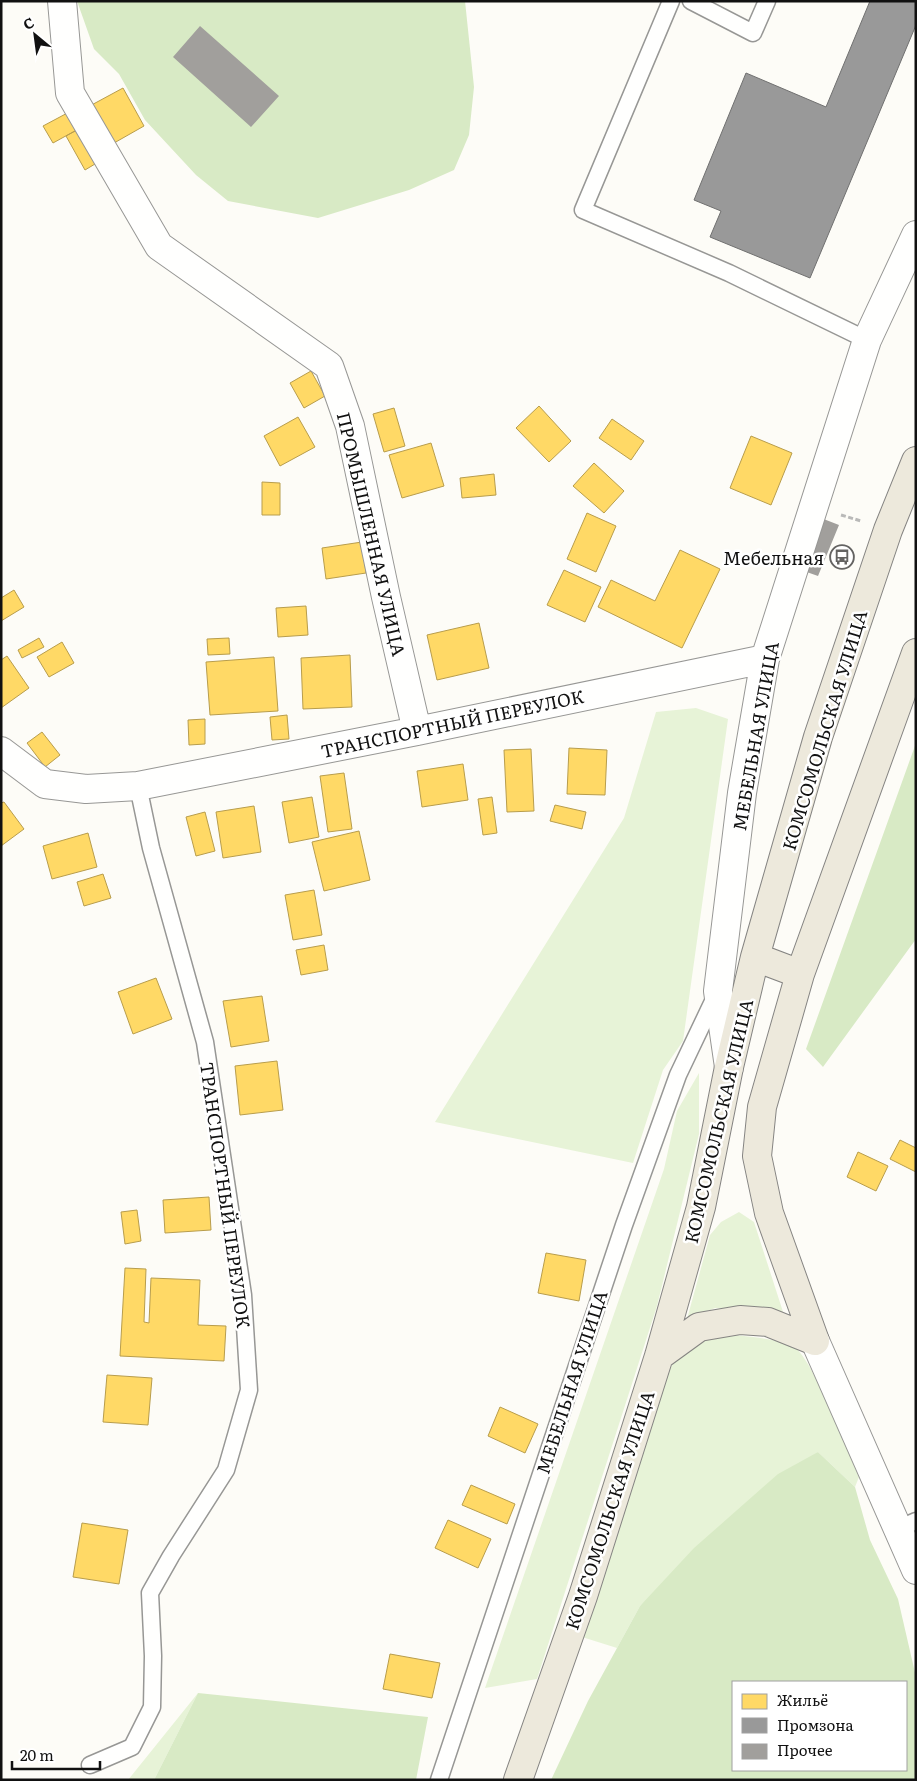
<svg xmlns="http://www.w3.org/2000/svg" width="917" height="1781" viewBox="0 0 917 1781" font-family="Literata,serif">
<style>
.green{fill:#e7f3d7}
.forest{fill:#d8eac5;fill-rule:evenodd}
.homes{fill:#ffd966;stroke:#b89d4c}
.industry{fill:#999;stroke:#707070}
.building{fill:#a19f9c}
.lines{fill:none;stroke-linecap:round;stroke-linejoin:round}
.service-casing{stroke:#979795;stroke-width:19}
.minor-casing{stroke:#979795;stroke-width:30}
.tertiary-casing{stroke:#979795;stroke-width:30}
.primary-casing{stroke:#858482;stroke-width:30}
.path{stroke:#b9b9b8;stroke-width:3;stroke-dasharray:5 2.5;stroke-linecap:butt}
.service{stroke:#fffffe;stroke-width:16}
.minor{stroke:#fffffe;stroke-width:28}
.tertiary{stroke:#fffffe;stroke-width:28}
.primary{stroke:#ede9dc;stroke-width:28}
.labels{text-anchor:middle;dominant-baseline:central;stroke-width:5;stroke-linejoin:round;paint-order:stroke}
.street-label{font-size:18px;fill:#111;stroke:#fff}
.poi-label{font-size:18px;fill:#111;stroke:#fff;text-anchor:end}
</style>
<rect width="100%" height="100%" fill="#fdfcf7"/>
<path class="green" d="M696 708 728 719 683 1041 663 1070 633 1163 435 1122 624 818 656 712Z
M699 1073V1134L657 1306 537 1679 485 1688 664 1169 677 1111Z
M739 1212 754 1222 785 1318 765 1313 715 1308 687 1319 710 1235 721 1222Z
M723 1334C743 1336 777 1338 794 1347 812 1357 849 1454 859 1477L855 1487 818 1452 640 1606 617 1648 582 1637 667 1373 681 1352 701 1340Z
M198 1693 154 1780H128Z"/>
<path class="forest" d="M77 1H465L474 87 469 135 454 170 409 190 318 218 228 201 196 175 145 120 119 74 94 49Z
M916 743V939L823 1067 806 1049Z
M818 1452 855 1487 870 1540 898 1599 916 1677V1780H551L588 1701 640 1606 694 1548 778 1474ZM733 1682H906V1770H733Z
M198 1693 428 1717 416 1780H154Z"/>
<path class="homes" d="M123 88 144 126 107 147 86 108Z
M73 110 82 127 53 143 43 126Z
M77 130 95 164 85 170 66 136Z
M311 371 325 396 304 408 290 383Z
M539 406 571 441 549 462 516 428Z
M394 408 405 446 384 452 373 414Z
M298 417 315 447 280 466 264 436Z
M612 419 644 441 631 460 599 438Z
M751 436 792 453 771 505 730 488Z
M431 443 444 486 402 498 389 455Z
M594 463 624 491 604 513 573 486Z
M494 474 496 495 462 498 460 478Z
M262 482 280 483V515H262Z
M587 513 616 526 596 572 567 559Z
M362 542 366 573 326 579 322 548Z
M680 550 720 569 682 648 598 607 611 580 655 601Z
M564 570 601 587 585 622 547 605Z
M14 590 24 607 1 621V598Z
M306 606 308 635 278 637 276 608Z
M479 623 489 668 437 680 427 635Z
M39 638 44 647 22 658 18 650Z
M229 638 230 654 208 655 207 639Z
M62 642 74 663 49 677 37 657Z
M350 655 352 707 303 709 301 658Z
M7 656 29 688 1 708V660Z
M274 657 278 711 210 715 206 662Z
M287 715 289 739 272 740 270 717Z
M205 719V744L189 745 188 720Z
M42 732 60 755 45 767 27 743Z
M569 748 607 750 605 795 567 794Z
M531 749 534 811 507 812 504 750Z
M463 764 468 800 422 807 417 771Z
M344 773 352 829 328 832 320 776Z
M312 797 319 837 289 843 282 802Z
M492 797 497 833 483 835 478 799Z
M4 802 24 829 1 846V803Z
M555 805 586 812 582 829 550 821Z
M254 806 261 852 223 858 216 812Z
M205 812 215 851 196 856 186 817Z
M359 831 370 880 324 891 312 842Z
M88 833 97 867 52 879 43 846Z
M103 874 111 898 84 906 77 882Z
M314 890 322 935 293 940 285 895Z
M324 945 328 970 301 975 296 950Z
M156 978 172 1019 133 1034 118 992Z
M262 996 269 1041 231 1047 223 1001Z
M277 1061 283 1110 240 1115 235 1066Z
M900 1140 916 1148V1172L890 1159Z
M858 1152 888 1166 876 1191 847 1177Z
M209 1197 211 1230 165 1233 163 1200Z
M137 1210 141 1241 125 1244 121 1212Z
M546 1253 586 1260 579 1301 538 1293Z
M125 1268 146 1269 144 1322 149 1323 151 1278 200 1280 198 1325 226 1326 224 1361 120 1356Z
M107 1375 152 1378 148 1425 103 1422Z
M500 1407 538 1424 525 1453 488 1436Z
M471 1485 515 1504 507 1524 462 1505Z
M448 1520 491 1539 478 1568 435 1548Z
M82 1523 128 1530 119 1584 73 1577Z
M390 1654 440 1663 432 1698 383 1689Z"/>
<path class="industry" d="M870 1H916V25L810 278 710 237 721 211 694 200 746 73 826 107Z"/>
<path class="building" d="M200 26 279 96 251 127 173 57Z
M821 518 839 525 818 576 801 570Z"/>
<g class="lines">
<g class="service-casing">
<path id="service" d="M671 1 583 210 729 273 867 340
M691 1 753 33 767 1
M898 1529 916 1521
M90 1765 132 1747 152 1707 153 1656 150 1593 171 1556 226 1470 249 1390 243 1295 205 1042 151 848 138 786
M439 1780 624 1225 678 1075 717 993"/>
</g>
<g class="minor-casing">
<path id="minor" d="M62 1 70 93 159 246 329 366 350 426 386 597 417 731
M1 751 45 784 86 789 138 786 417 731 765 659
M729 1067 718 991 742 793 765 659 867 340 916 235"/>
</g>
<g class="tertiary-casing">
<path id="tertiary" d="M815 1341 916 1570"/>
</g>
<g class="primary-casing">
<path id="primary" d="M755 957 800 974
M815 1341 769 1213 757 1156 762 1107 800 974 916 653
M659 1356 699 1327 740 1320 768 1322 815 1341
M518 1780 583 1596 659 1356 701 1207 729 1067 755 957 818 737 888 530 916 461"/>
</g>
<path class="path" d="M841 515 861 521"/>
<use href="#service" class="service"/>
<use href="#minor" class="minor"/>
<use href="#tertiary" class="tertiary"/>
<use href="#primary" class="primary"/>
</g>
<defs>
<g id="bus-ring" transform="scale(1.25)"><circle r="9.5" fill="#fff" stroke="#646362" stroke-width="1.5"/><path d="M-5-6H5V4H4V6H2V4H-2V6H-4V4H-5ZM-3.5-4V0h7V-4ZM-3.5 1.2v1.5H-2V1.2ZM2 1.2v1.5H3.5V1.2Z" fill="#646362"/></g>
</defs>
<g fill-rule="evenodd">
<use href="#bus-ring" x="842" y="557"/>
</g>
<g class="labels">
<g class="street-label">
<text transform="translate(372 534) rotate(77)">ПРОМЫШЛЕННАЯ УЛИЦА</text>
<text transform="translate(452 723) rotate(-12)">ТРАНСПОРТНЫЙ ПЕРЕУЛОК</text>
<text transform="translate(824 730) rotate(-73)">КОМСОМОЛЬСКАЯ УЛИЦА</text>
<text transform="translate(755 736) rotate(-80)">МЕБЕЛЬНАЯ УЛИЦА</text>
<text transform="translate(718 1121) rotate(-77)">КОМСОМОЛЬСКАЯ УЛИЦА</text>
<text transform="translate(226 1195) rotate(82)">ТРАНСПОРТНЫЙ ПЕРЕУЛОК</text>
<text transform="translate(571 1382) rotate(-72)">МЕБЕЛЬНАЯ УЛИЦА</text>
<text transform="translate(609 1510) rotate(-72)">КОМСОМОЛЬСКАЯ УЛИЦА</text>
</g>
<g class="poi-label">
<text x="824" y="557">Мебельная</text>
</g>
</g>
<rect width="917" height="1781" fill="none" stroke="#111111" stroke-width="5"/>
<rect x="732" y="1681" width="175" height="90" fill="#ffffff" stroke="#a0a0a0"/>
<rect x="742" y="1694" width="25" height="15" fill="#ffd966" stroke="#a0a0a0"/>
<text x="777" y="1706" font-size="15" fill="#111111">Жильё</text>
<rect x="742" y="1718" width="25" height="15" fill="#999999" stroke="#a0a0a0"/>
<text x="777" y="1731" font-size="15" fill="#111111">Промзона</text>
<rect x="742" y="1744" width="25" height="15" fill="#a19f9c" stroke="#a0a0a0"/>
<text x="777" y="1756" font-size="15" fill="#111111">Прочее</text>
<g transform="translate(35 35) rotate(331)" stroke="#ffffff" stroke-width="4" paint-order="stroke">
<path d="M0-4L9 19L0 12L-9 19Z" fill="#111111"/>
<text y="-8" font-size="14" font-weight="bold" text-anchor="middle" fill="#111111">С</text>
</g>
<path d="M12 1761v8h88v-8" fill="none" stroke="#111111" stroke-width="2.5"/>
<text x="20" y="1761" font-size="15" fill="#111111" stroke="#ffffff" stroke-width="4" paint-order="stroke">20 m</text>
</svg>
